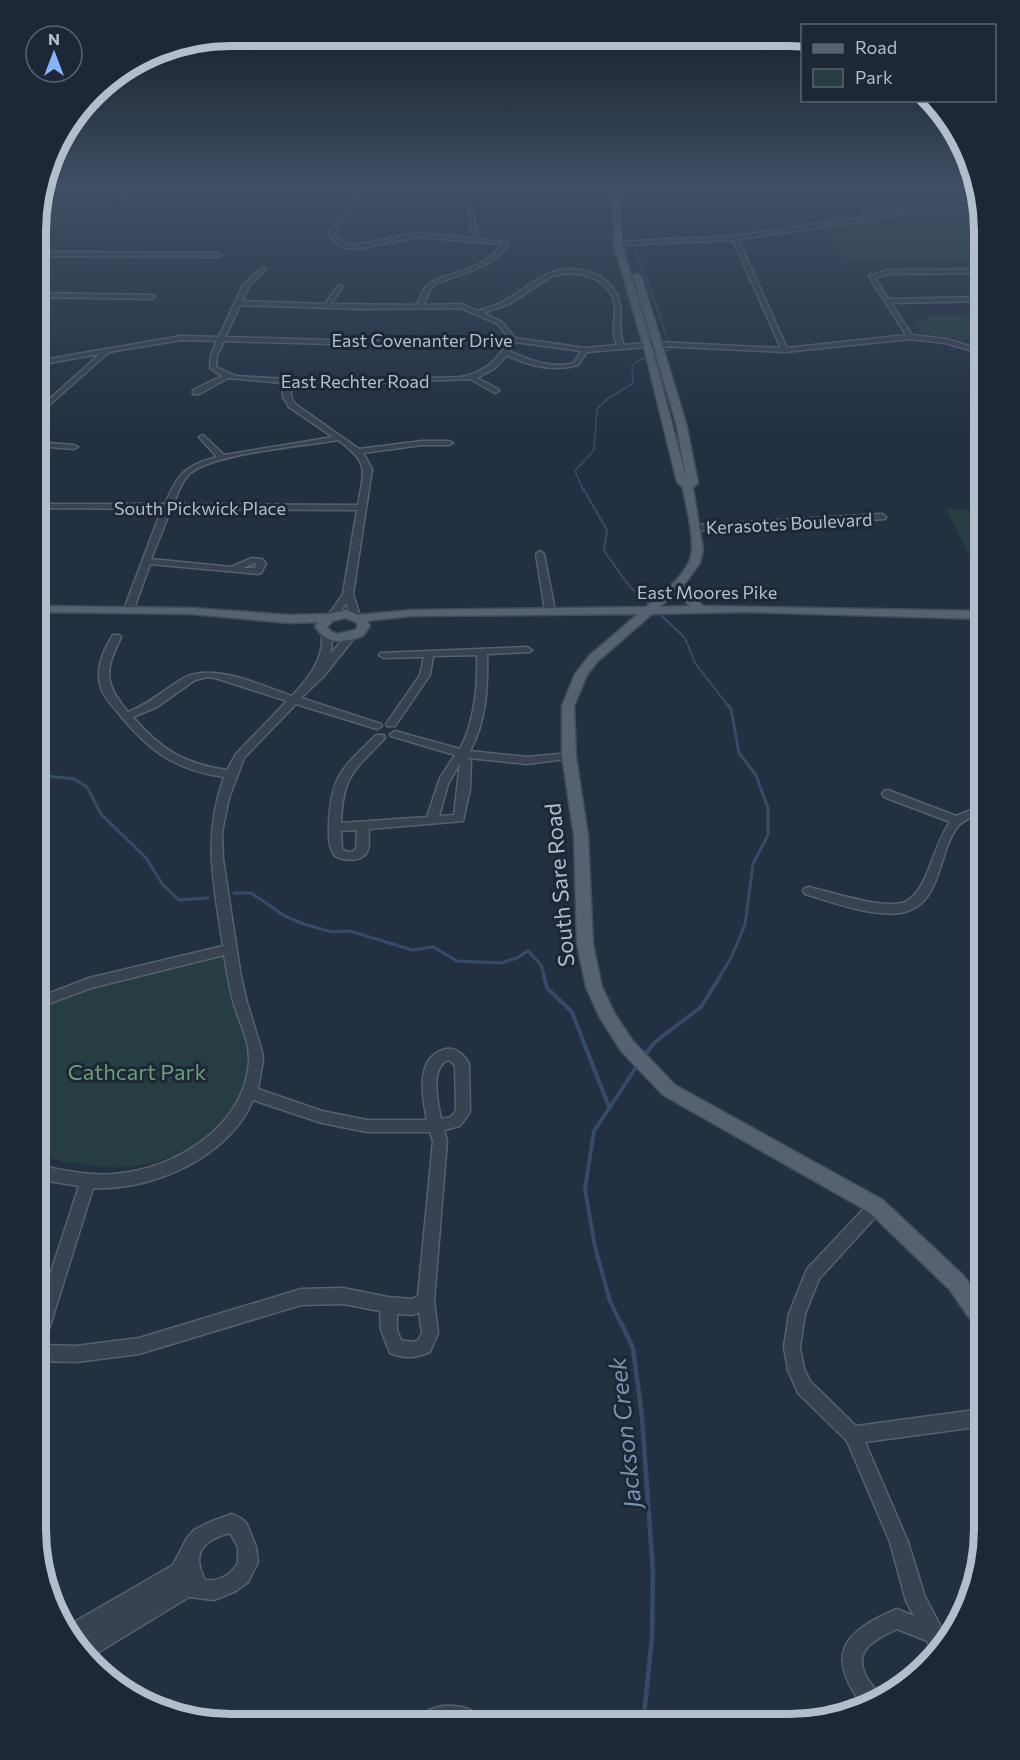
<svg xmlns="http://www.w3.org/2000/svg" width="1020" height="1760" viewBox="0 0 1020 1760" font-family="Commissioner,sans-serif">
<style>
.green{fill:#263e42}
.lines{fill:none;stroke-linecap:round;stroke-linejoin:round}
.stream-far4{stroke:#364b69;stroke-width:1.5}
.stream-far3{stroke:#364b69;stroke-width:2}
.stream-far2{stroke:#364b69;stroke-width:3}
.stream-far1{stroke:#364b69;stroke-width:4}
.stream{stroke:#364b69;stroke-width:4.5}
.minor-casing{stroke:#56606e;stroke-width:3}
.major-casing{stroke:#414b5a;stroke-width:3}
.minor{fill:#384251;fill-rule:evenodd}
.major{fill:#566171;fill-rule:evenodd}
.labels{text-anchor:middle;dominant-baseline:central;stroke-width:6;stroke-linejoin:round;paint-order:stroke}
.far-street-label{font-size:18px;fill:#b4bdcb;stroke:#1d2736}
.street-label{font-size:22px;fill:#b4bdcb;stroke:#1d2736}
.park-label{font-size:22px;fill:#6a9d76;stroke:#1d2736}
.water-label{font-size:24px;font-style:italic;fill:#7a93b4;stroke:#1d2736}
.rim{fill:none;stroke:#b4bdcb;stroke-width:8}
</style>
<rect width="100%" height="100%" fill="#233041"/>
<path class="green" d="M868 206 980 207V209H914L871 216 861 214 863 207Z
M934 211H981L984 232V259L846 261 827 227C862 222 899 213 934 211Z
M984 315V339L961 340 920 333 914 323 932 316Z
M946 509 984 510V585Z
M225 956 254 1059C246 1122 185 1164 124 1167 99 1169 62 1160 36 1156L37 1012C94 979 161 970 225 956Z"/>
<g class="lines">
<path class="stream-far4" d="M584 492 575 471 594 450 597 409 606 400 633 383 632 366 639 360 671 349 635 247"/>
<path class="stream-far3" d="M584 490 607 530 604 551 630 587 651 605
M658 612 685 638 695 663 729 707"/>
<path class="stream-far2" d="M37 760 48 776 74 779 87 787 101 814 146 858 163 885 179 900 208 898
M234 893H251L285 916 304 924 332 932 350 931 412 950 433 947 457 961 501 963 517 958 528 951 541 965 545 979
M718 979 730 960 745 925 753 864 768 835V808L756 775 739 753 731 709 728 705"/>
<path class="stream-far1" d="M544 978 547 988 572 1012 609 1107
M644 1056 655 1042 701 1007 719 978
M621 1324 610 1301 595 1247 585 1189 594 1131 637 1066"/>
<path class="stream" d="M621 1323 633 1348 642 1417 653 1572 652 1638 643 1724"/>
<g class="minor-casing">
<path id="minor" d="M129 187H134L123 204H119Z
M350 187H355L360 190 361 195 334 234 346 244 356 245 418 233 473 238 467 207 466 202 469 200 472 202 478 239 509 243C493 269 460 273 434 285L430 290 423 305 462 304 478 311C487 308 496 306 504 301 519 293 532 281 548 274 572 264 605 270 617 295 625 311 616 328 624 345L658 342 781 348 733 240 617 245 615 242 735 236 865 217 910 208H980V212H910L865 221 738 239 787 348 906 335 869 276 887 270 984 269V273L887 274 875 278 888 299 984 297V301L891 303 912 335 946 339 984 350V354L945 343 910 339 785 352 658 346 587 352 578 365C554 372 529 366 507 355L495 368 477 378 498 389 499 391 495 393 470 379 322 385 291 383V397L295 404 359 449 422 441H449L453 443 449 445H422L363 453 372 469 353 594 360 616 358 618H352L346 603 335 619 332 620 327 617 343 594 357 510 171 509 151 559 231 567 252 558 262 559 266 563 261 573 258 574 150 564 134 609 129 612 126 611 124 609 162 509 37 508V504H165C178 474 184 466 217 457L199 437 203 435 224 455 333 437 289 407 283 397V383L228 378 199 394H193V390L222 376 210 368 211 355 217 341 181 340 109 352 37 416V410L100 354 37 365V361L181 336 219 337 243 285 263 267 266 269 249 286 242 301 325 304 339 285 342 287 331 304 417 305 424 289 430 283C453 272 488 268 502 244L418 237 356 249 342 247 328 234 355 195V192ZM567 273C589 273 614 283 615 309 615 322 611 332 617 345L585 348 515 338 502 322 483 313 509 304 552 276ZM240 305 361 309 461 308 498 324 508 337 363 341 225 337ZM504 340 509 341C496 361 485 372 461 377L322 381 236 376 216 367 217 355 224 341 363 345ZM515 342 581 351 574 363C552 369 529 360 509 351ZM338 440C370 463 364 470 358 505L173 504C178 494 182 479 192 472 217 453 304 446 338 440ZM256 563 255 568H242Z
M38 252 218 253 221 255 218 257 38 256Z
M38 293 152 295 155 297 152 299 38 297Z
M37 442 74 445 78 447 74 449 37 446Z
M882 514 886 517 885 519 696 531 692 528 696 525Z
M540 551 544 554 555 611 550 614 545 611 536 554Z
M327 632 332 635 331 653 347 635H353L355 637 324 676 301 698 381 724 382 726 377 729 296 704 244 758 229 798 222 832 223 859 240 971 246 999 262 1052 263 1060 258 1089 322 1111 367 1120H427C422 1096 415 1056 446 1049 456 1047 465 1056 469 1064L470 1112 460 1126 444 1130 447 1141 434 1301 438 1333 430 1352C415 1358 405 1359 390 1353L381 1330 380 1311 343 1304 301 1305 139 1354 76 1362 36 1361V1318L79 1186 36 1179V1165C62 1170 88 1176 113 1174 174 1170 245 1127 249 1061 250 1041 239 1022 234 1004 229 988 227 971 224 955L91 988 37 1008V998L89 978 223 946C214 884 202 838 224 777 176 770 150 752 120 715 112 705 102 696 100 684 96 667 104 649 113 635H119L121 637C105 671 103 682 128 712 150 704 164 689 184 678 212 662 263 686 292 696 308 679 324 659 322 635ZM207 677 215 678 287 701 236 754 227 770C185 764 161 750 133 717L157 707 195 680ZM449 1060 455 1066 456 1110 451 1117 441 1119C438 1104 429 1066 449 1060ZM253 1100 322 1123 367 1132H430L433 1141 418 1296 412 1299 388 1297 343 1288 301 1289 139 1338 76 1346 44 1345 93 1188C153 1191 229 1157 253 1100ZM419 1312 422 1333 418 1340 412 1342 401 1340 397 1330V1314L413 1315Z
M527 647 532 650 530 652 487 654C488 687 486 722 470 751L527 757 569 753 574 756 573 758 527 764 468 758 471 762 470 789 463 821 369 829C368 835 370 845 368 850 363 863 344 861 335 856 328 847 329 836 329 824 331 774 343 768 376 735H384L385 737 384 739C353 772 343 775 341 823L427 817 440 778 455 755 391 736 390 734 395 731 460 749C475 720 478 687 477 655L433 656 430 675 395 726H387L386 724 420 675 424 657 384 658 379 655 381 653ZM460 763 454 815 439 816 448 784ZM357 830 356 849 352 852 345 851 342 848 341 831Z
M888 790 956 816 984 805V813C975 815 966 819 959 825 936 852 944 906 900 913 872 917 831 902 805 894L803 891 805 888 809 887C831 892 884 910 905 902 913 898 919 890 923 882 933 862 937 841 950 822L884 797 882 794 884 791Z
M876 1199 881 1201 884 1206 881 1211 819 1279 805 1314 800 1347 804 1369 810 1381 856 1426 982 1409 984 1410V1426L865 1442 908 1542 925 1597 941 1627 952 1632 943 1648 934 1657 927 1641 897 1629C876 1639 851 1650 867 1678 871 1685 877 1690 881 1698L864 1707C824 1655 842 1632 897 1609L914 1616 906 1601 890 1542 847 1441 798 1393 788 1370 784 1347 789 1314 807 1269 871 1201Z
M232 1514 242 1519 247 1524 256 1547 258 1562 248 1582 236 1591 214 1600 189 1597 89 1658 75 1644 101 1628 75 1643 64 1628 173 1565 187 1538 194 1530 210 1522ZM230 1533 238 1547V1563C230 1575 219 1582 205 1580 191 1553 203 1540 230 1533Z
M443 1706C458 1705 477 1708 483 1723H417C421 1712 431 1708 443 1706Z"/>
</g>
<g class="major-casing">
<path id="major" d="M612 187H618L622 245 651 344 687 481 676 423 633 275 637 273 641 275 686 423 698 483 693 488 703 550 700 563 683 586 703 606 984 611V619L744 612 652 614 597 662 587 675 574 706 576 756 588 836 593 944 602 987 615 1014 633 1041 675 1085 883 1200 963 1275 984 1304V1332L977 1329 949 1289 869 1212 663 1095 621 1051 600 1018 586 987 577 944 574 836 562 756V706L575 674 589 656 638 614 411 616 367 621 370 626 363 636C346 643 325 645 315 626L319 622 289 623 192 614 37 612V606L192 608 289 615 329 614 346 610 358 615 411 610 646 607C662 592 692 573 692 549 693 530 686 507 683 488L677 482 643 344 614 245ZM676 592 690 606 660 607ZM345 618 356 622 358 626 355 630 337 634 332 632 327 627 333 621Z"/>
</g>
<use href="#minor" class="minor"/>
<use href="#major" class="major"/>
</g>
<linearGradient id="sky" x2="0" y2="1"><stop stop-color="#131a24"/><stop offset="0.43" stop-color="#3f4e65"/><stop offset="1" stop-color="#3f4e65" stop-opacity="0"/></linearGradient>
<rect width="1020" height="433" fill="url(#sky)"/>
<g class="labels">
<g class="far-street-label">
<text x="422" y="340">East Covenanter Drive</text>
<text x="355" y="381">East Rechter Road</text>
<text x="200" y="508">South Pickwick Place</text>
<text transform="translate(789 523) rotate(-3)">Kerasotes Boulevard</text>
<text x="707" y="592">East Moores Pike</text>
</g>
<g class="street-label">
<text transform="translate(559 885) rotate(-95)">South Sare Road</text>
</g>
<g class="park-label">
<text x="137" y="1071">Cathcart Park</text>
</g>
<g class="water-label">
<text transform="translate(624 1433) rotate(-96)">Jackson Creek</text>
</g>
</g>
<path d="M0 0H1020V1760H0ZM231 46H789A185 185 0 0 1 974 231V1529A185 185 0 0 1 789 1714H231A185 185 0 0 1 46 1529V231A185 185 0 0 1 231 46Z" fill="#1d2736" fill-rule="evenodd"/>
<path class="rim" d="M231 46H789A185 185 0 0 1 974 231V1529A185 185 0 0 1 789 1714H231A185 185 0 0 1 46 1529V231A185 185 0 0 1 231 46Z"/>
<rect x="801" y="24" width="195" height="78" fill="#1d2736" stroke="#596372" stroke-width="1.5"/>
<rect x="813" y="44" width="30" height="9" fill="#566171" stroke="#596372" stroke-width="1.5"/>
<text x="855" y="54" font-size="18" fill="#b4bdcb">Road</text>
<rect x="813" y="69" width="30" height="18" fill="#263e42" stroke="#596372" stroke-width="1.5"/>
<text x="855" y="84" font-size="18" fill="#b4bdcb">Park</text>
<g transform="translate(54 54)"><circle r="28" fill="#1d2736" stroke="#596372" stroke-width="1.5"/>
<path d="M0-4.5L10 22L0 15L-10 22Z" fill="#86b4fe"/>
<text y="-9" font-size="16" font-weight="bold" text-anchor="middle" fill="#b4bdcb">N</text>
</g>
</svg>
